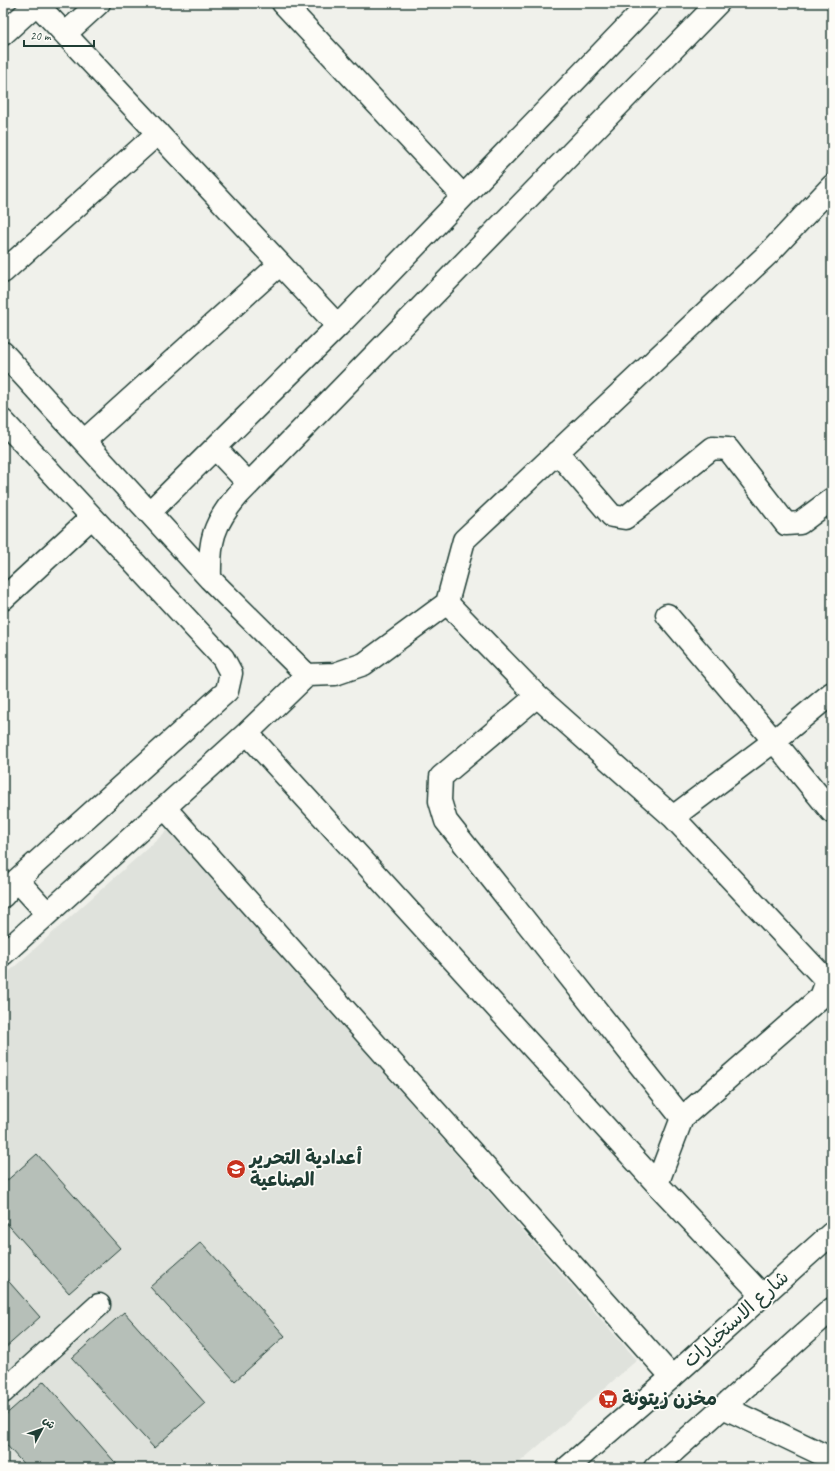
<svg xmlns="http://www.w3.org/2000/svg" width="835" height="1471" viewBox="0 0 835 1471" font-family="Caveat,'Playpen Sans Arabic',sans-serif">
<style>
.built{fill:#dfe2dc}
.building{fill:#b6bfb8;stroke:#1f3d34}
.lines{fill:none;stroke-linecap:round;stroke-linejoin:round}
.minor-casing{stroke:#1f3d34;stroke-width:25}
.major-casing{stroke:#1f3d34;stroke-width:25}
.minor{stroke:#fdfcf7;stroke-width:22}
.major{stroke:#fdfcf7;stroke-width:22}
.labels{text-anchor:middle;dominant-baseline:central;stroke-width:3.5;stroke-linejoin:round;paint-order:stroke}
.poi-label{font-size:19px;font-weight:bold;fill:#1f3d34;stroke:#fdfcf7;text-anchor:start}
.street-label{font-size:19px;fill:#1f3d34;stroke:#fdfcf7}
</style>
<rect width="100%" height="100%" fill="#f0f1eb"/>
<filter id="ink" filterUnits="userSpaceOnUse"><feTurbulence type="fractalNoise" baseFrequency=".025" numOctaves="2"/><feDisplacementMap in="SourceGraphic" scale="8" xChannelSelector="R" yChannelSelector="G"/><feConvolveMatrix kernelMatrix="1 2 1 2 8 2 1 2 1" color-interpolation-filters="sRGB"/></filter>
<g filter="url(#ink)">
<path class="built" d="M169 829 637 1360 513 1468H3V977Z"/>
<path class="building" d="M37 1154 120 1248 69 1293 3 1219V1184Z
M201 1242 285 1336 235 1381 150 1287Z
M3 1275 40 1317 3 1350Z
M124 1312 205 1403 154 1448 72 1358Z
M44 1381 120 1468H27L3 1441V1417Z"/>
<g class="lines">
<g class="minor-casing">
<path id="minor" d="M36 3 338 326
M283 3 463 196
M3 34 37 3
M65 34 99 3
M3 272 158 133
M3 353 210 579 307 675
M3 421 223 658 231 673 227 691 17 880 3 896
M84 441 280 264
M215 448 249 484
M557 452 612 516 625 518 712 448 728 449 786 524 800 523 832 499
M150 512 338 326 650 3
M210 579C209 541 213 524 238 495L718 3
M3 599 92 517
M447 603 537 696 673 817 827 981 821 997 682 1118
M667 615 774 741 832 812
M537 696 441 777 440 801 446 821 682 1118 657 1184
M247 733 657 1184 762 1295
M165 808 672 1377
M673 817 774 741 832 693
M17 880 47 913
M3 954 247 733 307 675 335 674 364 664 447 603 464 540 770 252 832 186
M3 1392 99 1305
M723 1407 832 1459"/>
</g>
<g class="major-casing">
<path id="major" d="M567 1468 672 1377 832 1233
M655 1468 832 1309"/>
</g>
<use href="#minor" class="minor"/>
<use href="#major" class="major"/>
</g>
</g>
<defs>
<g id="school-disc" transform="scale(1)"><circle r="9.5" fill="#c8321e" stroke="#fdfcf7"/><path d="M0-5L7-2L0 1L-7-2ZM-4 1L0 2.5L4 1V4Q0 6-4 4Z" fill="#fff"/></g>
<g id="supermarket-disc" transform="scale(1)"><circle r="9.5" fill="#c8321e" stroke="#fdfcf7"/><path d="M-6-5.5h2.5l.6 2H6L4.5 2H-2.5L-4.4-4H-6ZM-1.5 3.2a1.3 1.3 0 1 0 .1 0ZM3 3.2a1.3 1.3 0 1 0 .1 0Z" fill="#fff"/></g>
</defs>
<g fill-rule="evenodd">
<use href="#school-disc" x="236" y="1169"/>
<use href="#supermarket-disc" x="608" y="1399"/>
</g>
<g class="labels">
<g class="poi-label">
<text x="250" y="1158">أعدادية التحرير<tspan x="250" dy="22">الصناعية</tspan></text>
<text x="622" y="1399">مخزن زيتونة</text>
</g>
<g class="street-label">
<text transform="translate(736 1319) rotate(-42)">شارع الاستخبارات</text>
</g>
</g>
<rect width="835" height="1471" fill="none" stroke="#fdfcf7" stroke-width="16"/>
<rect x="8" y="8" width="819" height="1455" fill="none" stroke="#1f3d34" stroke-width="1.5" filter="url(#ink)"/>
<g transform="translate(42 1429) rotate(49)" stroke="#fdfcf7" stroke-width="3" paint-order="stroke">
<path d="M0-3L7 15L0 10L-7 15Z" fill="#1f3d34"/>
<text y="-6" font-size="11" font-weight="bold" text-anchor="middle" fill="#1f3d34">ش</text>
</g>
<path d="M24 40v6h70v-6" fill="none" stroke="#1f3d34" stroke-width="2"/>
<text x="30" y="40" font-size="12" fill="#1f3d34" stroke="#fdfcf7" stroke-width="3" paint-order="stroke">20 m</text>
</svg>
